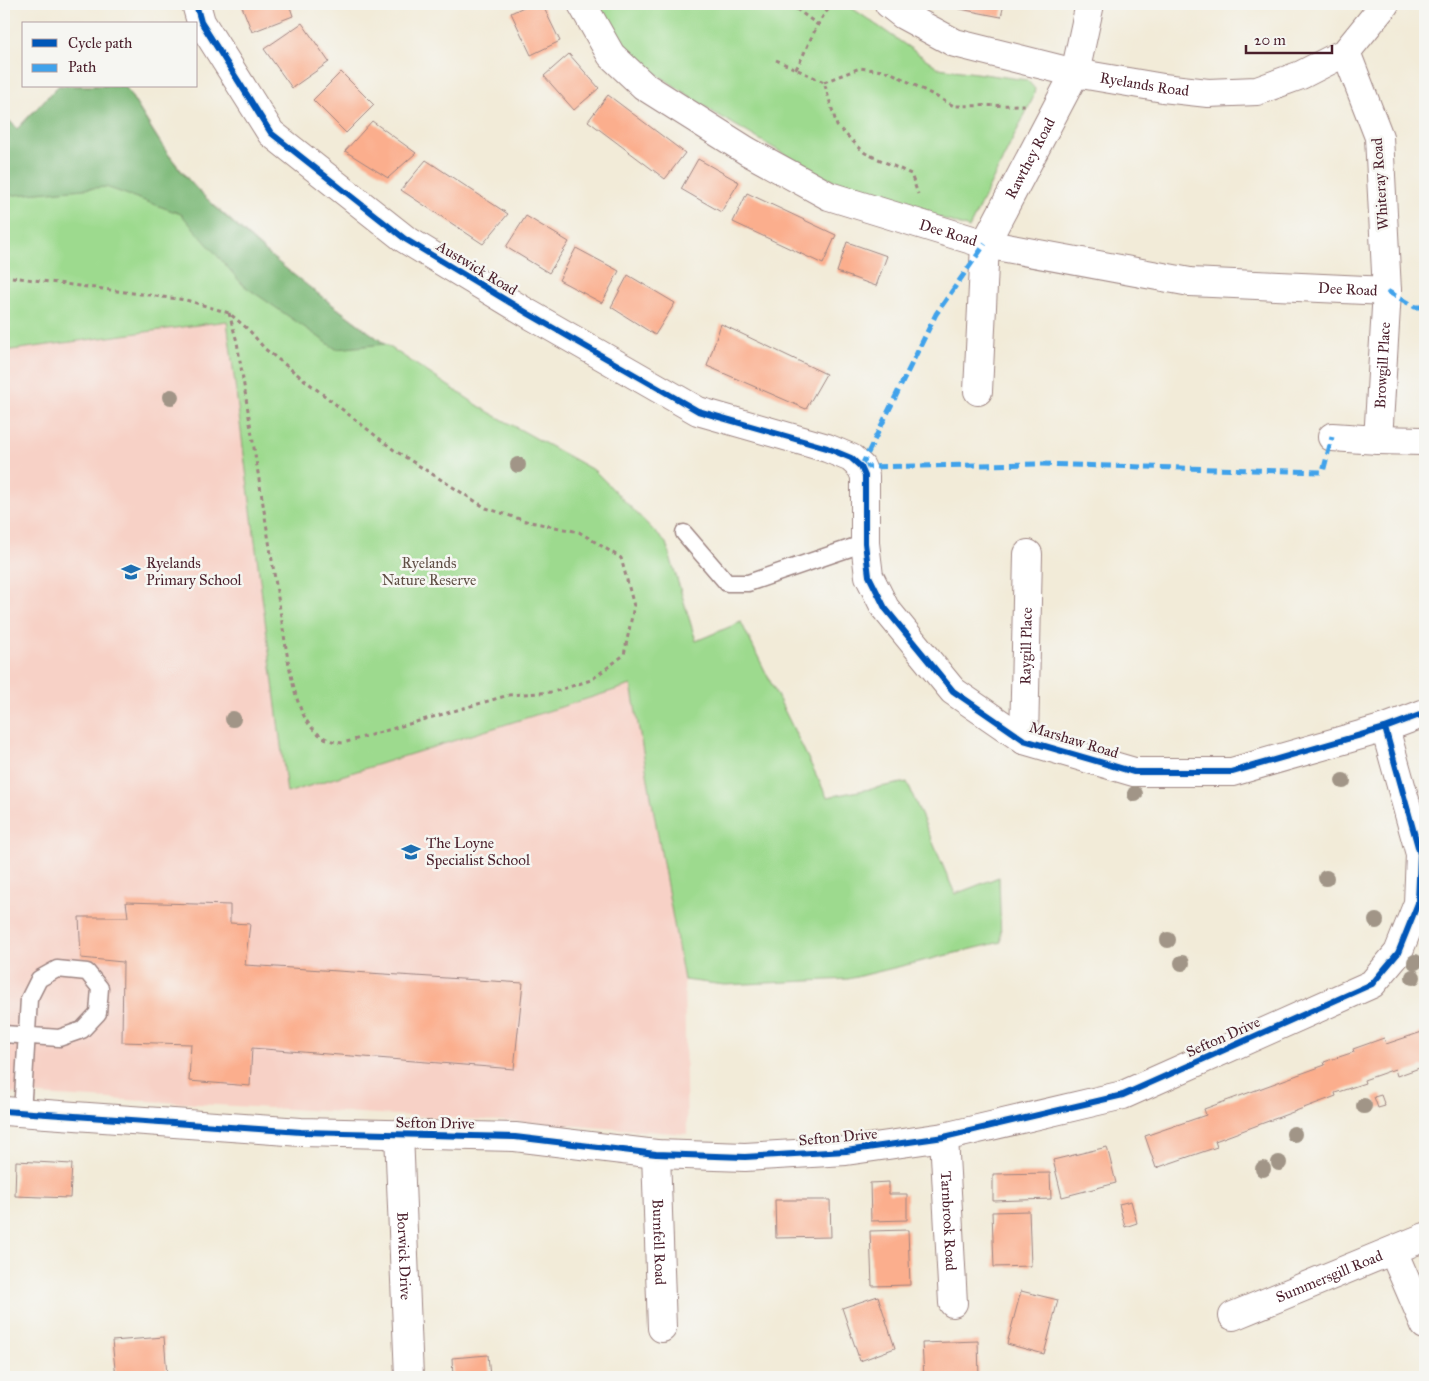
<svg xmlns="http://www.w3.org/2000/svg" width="1429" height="1381" viewBox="0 0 1429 1381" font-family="'IM FELL Great Primer',serif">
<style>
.built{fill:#f7d1c6}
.green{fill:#9dda8e;stroke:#747c5c}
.forest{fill:#7eba79;stroke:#646c52}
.building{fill:#fbae8d}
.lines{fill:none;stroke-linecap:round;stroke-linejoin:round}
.service-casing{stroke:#9e8582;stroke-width:19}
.minor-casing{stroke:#9e8582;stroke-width:30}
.path{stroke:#9e8582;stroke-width:3;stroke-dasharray:4 4;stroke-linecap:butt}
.service{stroke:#fff;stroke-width:16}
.minor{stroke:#fff;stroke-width:28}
.quiet{stroke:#40a2eb;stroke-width:5;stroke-dasharray:10 5;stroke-linecap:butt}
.cycleway-casing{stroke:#f6f6f2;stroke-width:9}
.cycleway{stroke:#0057b8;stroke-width:6}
.tree{fill:#a19587}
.labels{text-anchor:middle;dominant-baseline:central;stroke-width:5;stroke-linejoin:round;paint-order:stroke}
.street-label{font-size:15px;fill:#4a1f2b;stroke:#f6f6f2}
.poi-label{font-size:15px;fill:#4a1f2b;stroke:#f6f6f2;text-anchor:start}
.park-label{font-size:15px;fill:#5f4e44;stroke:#f6f6f2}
</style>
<rect width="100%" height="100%" fill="#f6f6f2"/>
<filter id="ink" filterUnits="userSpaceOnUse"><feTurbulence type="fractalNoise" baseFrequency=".02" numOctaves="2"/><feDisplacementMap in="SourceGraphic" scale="10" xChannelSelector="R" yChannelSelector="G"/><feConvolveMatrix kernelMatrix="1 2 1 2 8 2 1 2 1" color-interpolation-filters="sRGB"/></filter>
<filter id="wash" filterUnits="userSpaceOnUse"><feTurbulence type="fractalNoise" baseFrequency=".0096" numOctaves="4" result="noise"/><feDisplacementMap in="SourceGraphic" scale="20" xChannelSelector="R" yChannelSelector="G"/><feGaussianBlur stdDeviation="1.12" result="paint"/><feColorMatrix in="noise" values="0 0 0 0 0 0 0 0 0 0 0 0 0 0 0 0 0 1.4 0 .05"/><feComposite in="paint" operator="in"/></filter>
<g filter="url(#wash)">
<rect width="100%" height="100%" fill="#f2ebd8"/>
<path class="built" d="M227 320 287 793 632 685 684 980 687 1134 538 1123 4 1093V351Z"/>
<path class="green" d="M597 4H846L939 68 1027 80 1035 89 1033 98 969 228 821 176 713 112 642 64 615 37Z
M58 86H125L165 150 196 189 285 269 385 344 485 410 595 471 666 543 696 641 741 622 827 797 907 782 955 894 999 877 1001 942 848 979 725 985 684 980 631 685 287 793 227 321 4 351V121L8 119 17 129Z"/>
<path class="forest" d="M58 86H125C147 121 168 160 197 189 254 247 320 296 385 344L336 349 243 285 181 214 106 187 4 196V121L8 119 17 129Z"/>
<g id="blocks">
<path class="building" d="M241 4H289L293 16 252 32Z
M530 4H542L560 41 531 55 511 13Z
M956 4H1004L1001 17 955 8Z
M302 23 329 62 292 88 264 49Z
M569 54 599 88 574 110 544 76Z
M341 72 374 105 346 133 313 100Z
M608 95 685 153 665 179 588 121Z
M372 121 416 153 388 178 345 151Z
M698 159 739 182 721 212 681 189Z
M426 160 508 214 483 244 401 190Z
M747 193 836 235 823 264 733 222Z
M526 216 569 242 549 273 506 247Z
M847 242 887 256 876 286 837 272Z
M576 248 619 271 602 303 559 280Z
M628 275 675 303 655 335 611 307Z
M721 324 826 374 806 409 707 366Z
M126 902 230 905V923L250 924 245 965 523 983 514 1069 252 1048 250 1086 189 1081 191 1044 122 1042 123 962 81 958 79 917H128Z
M1425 1031V1066L1397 1076 1395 1069 1364 1080 1365 1083 1335 1093 1336 1096 1215 1141 1217 1147 1156 1168 1145 1136 1206 1115 1204 1109 1325 1065 1324 1062 1354 1052 1353 1049 1384 1038 1386 1044Z
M1381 1095 1385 1106 1378 1108 1374 1097Z
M1107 1147 1116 1183 1062 1197 1053 1160Z
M16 1161 72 1164 70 1198 15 1196Z
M1050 1173 1051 1199 993 1201V1174Z
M889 1182V1194H907V1220L871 1221 870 1183Z
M775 1200H830L831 1237 776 1238Z
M1131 1201 1137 1223 1125 1227 1119 1204Z
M1029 1211 1031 1266 994 1267 992 1212Z
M908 1230 910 1285 872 1286 870 1231Z
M1021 1291 1058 1300 1044 1354 1007 1344Z
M878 1296 895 1348 860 1361 842 1308Z
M164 1337 167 1375 116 1377 112 1341Z
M978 1341 979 1377H924L922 1343Z
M488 1355 490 1377H453L452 1358Z"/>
</g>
</g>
<g filter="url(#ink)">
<use href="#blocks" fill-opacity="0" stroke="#9e8582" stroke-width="1"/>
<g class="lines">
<g class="service-casing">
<path id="service" d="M684 533 727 583H748L865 543
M4 1034 59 1038 82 1030 98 1013 100 988 87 972 57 969 39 979 29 999 22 1113"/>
</g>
<g class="minor-casing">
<g id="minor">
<path d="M196 4 201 22 271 133 405 239 529 314 698 411 827 448 851 458 861 467 865 476V543L869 576 885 608 953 691 1024 740 1134 772H1232L1385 728 1425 713"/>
<path id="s1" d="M582 4 611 55 644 86 747 151 829 196 985 244 1190 282 1387 291"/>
<path id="s2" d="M889 4 903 15 955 43 1075 73 1163 88 1208 93 1257 91 1301 75 1346 52 1385 4"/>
<path id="s3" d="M978 391 985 244 1075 73 1090 4"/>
<path id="s4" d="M1332 437 1378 440 1387 291 1379 137 1346 52"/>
<path d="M1378 440 1422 441"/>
<path id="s5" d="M1024 740 1028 554"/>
<path d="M4 1111 301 1132 515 1137 656 1154 745 1157 846 1151 944 1137 1123 1095 1372 984 1398 953 1418 903 1420 854 1385 728"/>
<path id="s6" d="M399 1134 409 1377"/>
<path id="s7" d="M944 1137 953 1303"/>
<path id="s8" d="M656 1154 662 1328"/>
<path d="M1393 1251 1425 1325"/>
<path id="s9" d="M1233 1316 1425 1237"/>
</g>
</g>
<path class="path" d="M790 4 818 25
M776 60 824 82 837 126 865 153 911 174 918 194
M796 69C808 48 816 21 833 4
M824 82 860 68 890 72 954 106 1025 105
M4 276 186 300 229 313 249 330 265 349 394 450 486 508 526 521 579 532 621 558 634 606 624 655 591 680 553 692 509 695 343 743C301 740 295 693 288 660L237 342 229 313"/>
<use href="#service" class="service"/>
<use href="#minor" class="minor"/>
<path class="quiet" d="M1387 291 1415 307H1425
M1422 441 1425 446
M861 467 1038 464 1323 472 1332 437
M861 467 936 314 985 244"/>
<g class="cycleway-casing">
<path id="cycleway" d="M196 4 201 22 271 133 405 239 529 314 698 411 827 448 851 458 861 467 865 476V543L869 576 885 608 953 691 1024 740 1134 772H1232L1385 728 1425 713
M4 1111 301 1132 515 1137 656 1154 745 1157 846 1151 944 1137 1123 1095 1372 984 1398 953 1418 903 1420 854 1385 728"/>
</g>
<use href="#cycleway" class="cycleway"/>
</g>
<g class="tree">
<circle cx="171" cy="397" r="8"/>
<circle cx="518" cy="465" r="8"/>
<circle cx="233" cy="719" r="8"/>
<circle cx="1343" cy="781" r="8"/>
<circle cx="1135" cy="794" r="8"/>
<circle cx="1326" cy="878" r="8"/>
<circle cx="1376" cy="921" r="8"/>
<circle cx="1168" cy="940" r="8"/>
<circle cx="1415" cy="962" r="8"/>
<circle cx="1182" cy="963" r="8"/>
<circle cx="1413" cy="977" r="8"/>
<circle cx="1364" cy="1106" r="8"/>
<circle cx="1294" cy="1134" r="8"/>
<circle cx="1279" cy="1163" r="8"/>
<circle cx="1263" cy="1169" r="8"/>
</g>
</g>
<defs>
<g id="school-bare" transform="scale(1.5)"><path d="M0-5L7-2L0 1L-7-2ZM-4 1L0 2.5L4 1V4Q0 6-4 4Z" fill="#1f6fb2" stroke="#f6f6f2" stroke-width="2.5" paint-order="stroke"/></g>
</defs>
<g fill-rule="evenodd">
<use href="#school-bare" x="131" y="572"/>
<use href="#school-bare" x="411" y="852"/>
</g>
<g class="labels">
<g class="street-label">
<text stroke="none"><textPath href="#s2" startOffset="271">Ryelands Road</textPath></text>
<text stroke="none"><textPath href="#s3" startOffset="244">Rawthey Road</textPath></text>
<text transform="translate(1380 184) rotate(-94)">Whiteray Road</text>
<text stroke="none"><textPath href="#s1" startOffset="444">Dee Road</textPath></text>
<text transform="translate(477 268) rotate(31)">Austwick Road</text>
<text stroke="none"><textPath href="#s1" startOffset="849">Dee Road</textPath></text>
<text stroke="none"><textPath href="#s4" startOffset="121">Browgill Place</textPath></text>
<text stroke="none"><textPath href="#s5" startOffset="94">Raygill Place</textPath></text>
<text transform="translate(1074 740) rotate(17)">Marshaw Road</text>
<text transform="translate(1223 1037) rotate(-24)">Sefton Drive</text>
<text transform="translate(435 1123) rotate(1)">Sefton Drive</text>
<text transform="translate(838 1137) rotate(-5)">Sefton Drive</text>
<text stroke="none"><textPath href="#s7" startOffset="84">Tarnbrook Road</textPath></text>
<text stroke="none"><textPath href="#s8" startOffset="88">Burnfell Road</textPath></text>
<text stroke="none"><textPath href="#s6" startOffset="122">Borwick Drive</textPath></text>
<text stroke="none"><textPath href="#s9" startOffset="104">Summersgill Road</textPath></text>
</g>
<g class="poi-label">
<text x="146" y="563">Ryelands<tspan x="146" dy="17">Primary School</tspan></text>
<text x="426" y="843">The Loyne<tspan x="426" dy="17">Specialist School</tspan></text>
</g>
<g class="park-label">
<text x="429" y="563">Ryelands<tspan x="429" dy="17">Nature Reserve</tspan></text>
</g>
</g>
<rect width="1429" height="1381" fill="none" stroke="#f6f6f2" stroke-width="20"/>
<rect x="22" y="22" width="175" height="65" fill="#f6f6f2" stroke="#b1a0a2"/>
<rect x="32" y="39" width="25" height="8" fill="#0057b8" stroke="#b1a0a2"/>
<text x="68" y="48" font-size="15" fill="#4a1f2b">Cycle path</text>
<rect x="32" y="64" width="25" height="8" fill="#40a2eb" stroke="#b1a0a2"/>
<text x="68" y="72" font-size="15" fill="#4a1f2b">Path</text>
<path d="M1246 45v8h86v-8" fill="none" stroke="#4a1f2b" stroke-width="2.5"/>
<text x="1254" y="45" font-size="15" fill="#4a1f2b" stroke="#f6f6f2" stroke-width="4" paint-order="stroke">20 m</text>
</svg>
